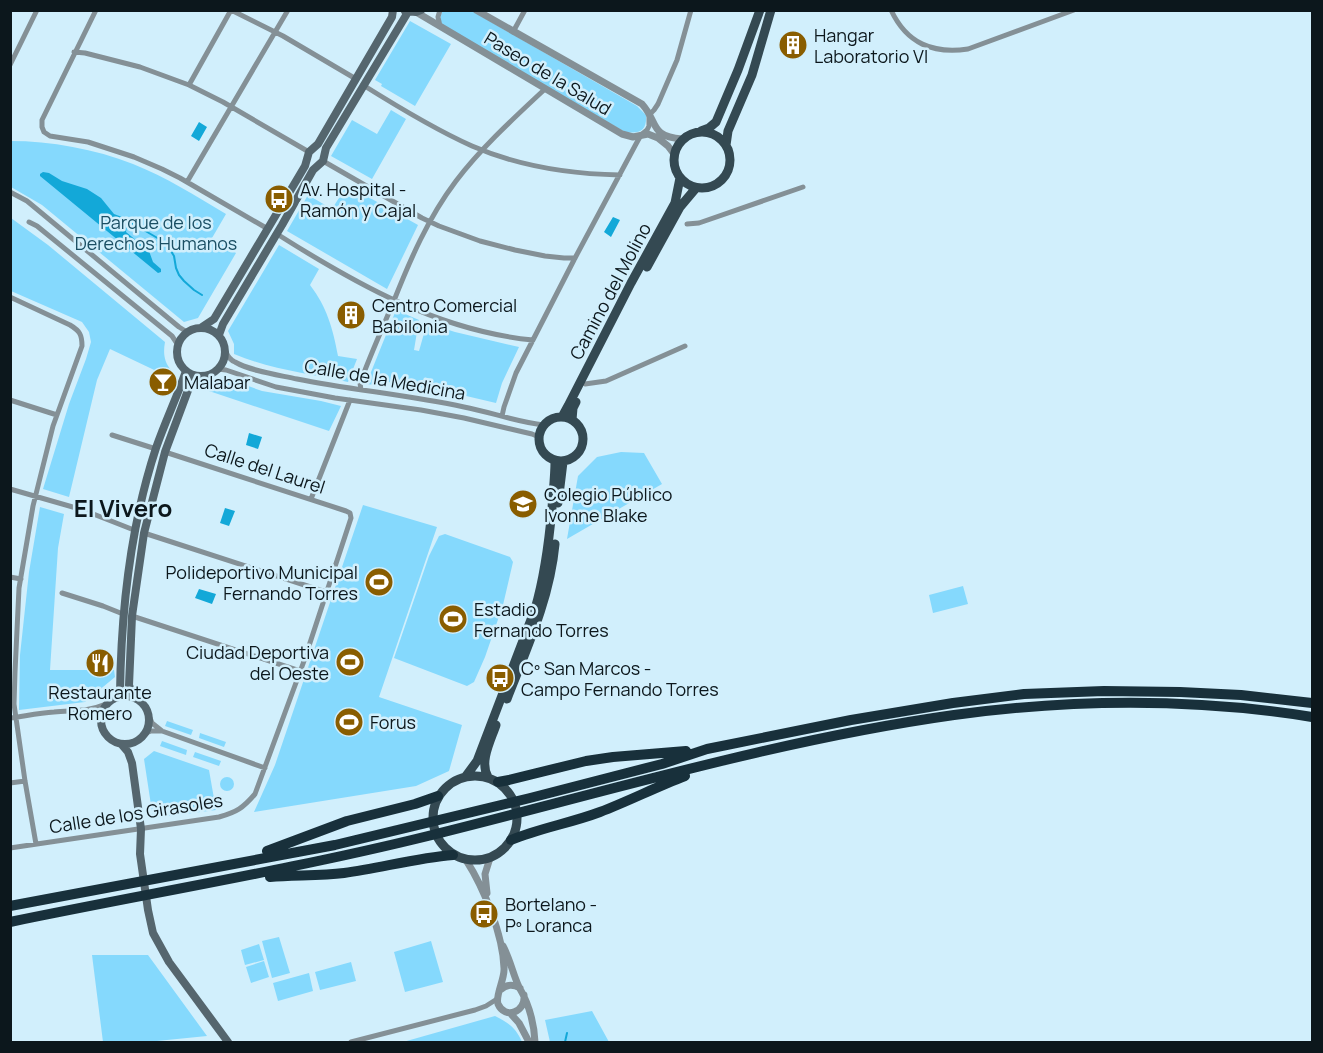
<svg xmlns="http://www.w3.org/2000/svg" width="1323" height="1053" viewBox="0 0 1323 1053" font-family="Manrope,sans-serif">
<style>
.green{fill:#85d9fd}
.water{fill:#13a8d8}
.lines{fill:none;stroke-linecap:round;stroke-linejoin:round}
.stream{stroke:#13a8d8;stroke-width:2}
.minor{stroke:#849096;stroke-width:5}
.tertiary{stroke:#849096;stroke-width:7}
.secondary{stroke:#55666e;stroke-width:8}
.primary{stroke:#344952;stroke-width:9}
.motorway{stroke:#18303b;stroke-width:10}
.labels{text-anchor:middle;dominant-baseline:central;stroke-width:5;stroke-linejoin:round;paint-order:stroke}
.poi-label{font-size:18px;fill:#0c171c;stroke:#d1effc;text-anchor:start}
.street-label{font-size:18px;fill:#0c171c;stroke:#d1effc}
.park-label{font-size:18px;fill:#1b4f64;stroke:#d1effc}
.district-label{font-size:24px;font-weight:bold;fill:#0c171c;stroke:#d1effc}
</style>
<rect width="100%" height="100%" fill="#d1effc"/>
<path class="green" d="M442 11H472L637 106 646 115C647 131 640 134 625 132L445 28 440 21Z
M410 21 451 44 415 106 381 86 382 84 375 80Z
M391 110 406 119 372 179 331 156 352 120 377 134Z
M10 141C51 141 95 149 133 164 166 177 196 196 226 214L212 238 236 253 198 318 184 322 42 205 11 187Z
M347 185 418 225 387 289 287 231 308 195 332 209Z
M11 218 48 245 165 342C163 353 164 362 171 370L169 377 110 349 97 380 69 497 43 489 69 404 86 359 91 342 89 332 82 322 11 291Z
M279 245 319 269 310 285C327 307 333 329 338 356L357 359 348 382C310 374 270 369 234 354V344L228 331Z
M396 310 419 320 414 350 419 351 427 323 455 332 519 347 502 383 496 403 445 391 382 381 381 386 367 384V382Z
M223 377 262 391 321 401 341 406 329 431 203 389 207 383Z
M621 452 644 453 662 484 567 539 578 476 597 457Z
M363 505 437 527 379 697 462 725 449 771 416 786 254 812 275 765Z
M40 507 64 514 58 548 50 670H114L115 677 85 702 19 710 20 655 29 572Z
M445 534 510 557 513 562 503 605 485 657 474 682 467 686 394 658 429 556 439 536Z
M963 586 968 604 933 613 929 595Z
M167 721 193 730 191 735 165 726Z
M200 733 226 742 224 747 199 738Z
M162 741 187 750 186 755 160 746Z
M154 751 209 770 216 810 153 818 144 759Z
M195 752 221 761 219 766 193 757Z
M220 784a7 7 0 1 1 14 0a7 7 0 1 1-14 0Z
M279 937 290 973 272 978 262 941Z
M431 941 443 982 405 992 394 952Z
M259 944 264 960 245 965 241 950Z
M92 955H148L207 1036 147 1042H103Z
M264 961 269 977 251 983 246 967Z
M351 962 356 981 320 990 315 972Z
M309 973 313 991 278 1001 273 983Z
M592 1011 609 1042H550L545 1020Z
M495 1016C509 1023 516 1028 522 1042H403Z"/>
<path class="water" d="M199 122 207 127 199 141 191 136Z
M43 172 49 173 62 181 87 189 101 198 114 214 130 220 127 226 126 232 149 251 153 262 161 269V272L158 273 40 176V174Z
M613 217 620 220 611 237 604 232Z
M249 433 262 437 258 449 246 445Z
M225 508 235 511 229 526 220 523Z
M199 589 216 594 212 604 195 598Z"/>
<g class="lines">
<path class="stream" d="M130 222 166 243 174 256 176 268 179 275 184 281 194 290 202 295
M565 1042 567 1033"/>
<path class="minor" d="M96 10 42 120V127L44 132 50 136 88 142 134 157 162 169 180 178 268 229
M231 10 283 36 356 79
M440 10 438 17 440 26
M891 10C907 44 933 54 968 49L1074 10
M513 32 525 10
M74 52 85 53 140 67 189 85 223 102 309 152
M10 65 37 10
M189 85 231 10
M363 85C398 107 434 129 472 146 518 166 570 174 620 175
M323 161 422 218 439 226 480 241 515 250 545 256 564 258H575
M187 182 288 10
M10 192 27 201 179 327 187 332
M29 222 37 226 172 336 178 345
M687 224 699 223 803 187
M277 234C356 284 439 331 533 340
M10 297 70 325C80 331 82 335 82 346L53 426 33 506 19 588 15 672 14 704 25 781 36 844
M226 352C228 357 230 360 235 362 250 371 279 375 297 379 352 390 408 395 464 407 490 412 517 422 544 425
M218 369 226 370 276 387 335 398 421 410 464 418 532 434 539 437
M585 384 606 381 685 346
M361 390 360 383C370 356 382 329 393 303 410 260 428 218 456 181 482 147 514 118 545 89
M10 400 57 415
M502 416 504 407 516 373 575 258 636 144 641 135 647 130 649 126V115L654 110 658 104 677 60 691 10
M112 435 156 449
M10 489 83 510 134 530
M311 499 350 400
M144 533 326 592
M10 577 21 579
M62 593 103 606 123 614
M132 616 300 671
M84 712 96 718 101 722
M10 718C25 716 39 713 54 712 74 710 87 712 106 704
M150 718 152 723 162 731 265 768
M146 733 151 731H161
M10 783 25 781
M10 848 219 817C237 812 243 808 255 794L304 661 351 518 350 513 346 511 165 452
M351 1042 475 1010 486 1006 497 999"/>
<path class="tertiary" d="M476 10 642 104C659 123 649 136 682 139
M416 12 622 134 633 137 648 134 658 138 668 146 674 154
M466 860C484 888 503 935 504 968 505 979 495 995 498 1004 505 1020 526 1012 524 995
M487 893 485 874 490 858
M503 946C510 959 513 974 519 987 529 1004 534 1022 535 1042
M500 990C507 984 513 984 520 988
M510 1013 519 1023 529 1042"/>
<path class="secondary" d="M405 11 416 12 421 10
M202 327 214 319 305 166 309 152 318 144 392 17 393 10
M177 352a24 24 0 1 1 48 0a24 24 0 1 1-48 0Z
M219 335 223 324 282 225 313 170 323 161 326 148 408 12
M101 720a24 24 0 1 1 48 0a24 24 0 1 1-48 0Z
M118 697 120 694C121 611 130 527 156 448 165 422 177 397 186 371
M133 697 129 685 132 616 144 533 165 452 190 385 197 376
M122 745 128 752 132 763 141 829 140 854 148 910 153 933 169 962 228 1042"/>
<path class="primary" d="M701 131 709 128 716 122 738 70 760 10
M674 160a28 28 0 1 1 56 0a28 28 0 1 1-56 0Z
M726 145 728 131 752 75 771 10
M647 267 680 207 696 188
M539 439a22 22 0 1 1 44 0a22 22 0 1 1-44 0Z
M562 417 568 406 631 283 675 203 680 178
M572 420 573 408 576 402
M558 503 563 462
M507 699C527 648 550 598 555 544
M433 818a42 42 0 1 1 84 0a42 42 0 1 1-84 0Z
M466 776 477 761 535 609C545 575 549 542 552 508 553 492 555 477 555 461
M488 777C479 762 491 740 496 725"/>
<path class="motorway" d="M498 782 509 780 586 761 613 757 686 751
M511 840C540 828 571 823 600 812 629 801 656 787 685 776
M267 851 347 821 415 804 438 796
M270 877C294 875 320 876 344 873 381 868 416 858 453 855
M10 906 335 845 530 798 662 764 707 749 851 720 953 703 1024 694 1104 691 1180 692 1241 695 1312 703
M10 922C150 893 290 870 428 836 602 793 776 740 954 715 1072 699 1194 698 1312 717"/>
</g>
<defs>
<g id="building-disc" transform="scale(1.5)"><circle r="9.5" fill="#895d00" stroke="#d1effc"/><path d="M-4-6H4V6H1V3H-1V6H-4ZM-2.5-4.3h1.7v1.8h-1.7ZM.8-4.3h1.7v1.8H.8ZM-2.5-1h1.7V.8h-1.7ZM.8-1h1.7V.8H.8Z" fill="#fff"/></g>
<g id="bus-disc" transform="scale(1.5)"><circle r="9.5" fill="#895d00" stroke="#d1effc"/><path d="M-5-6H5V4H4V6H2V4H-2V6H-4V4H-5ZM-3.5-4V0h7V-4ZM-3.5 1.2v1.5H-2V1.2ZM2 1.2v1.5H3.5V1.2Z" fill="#fff"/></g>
<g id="bar-disc" transform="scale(1.5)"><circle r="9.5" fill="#895d00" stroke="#d1effc"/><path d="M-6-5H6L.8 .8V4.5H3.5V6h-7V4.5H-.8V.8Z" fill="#fff"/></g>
<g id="university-disc" transform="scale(1.5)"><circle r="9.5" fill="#895d00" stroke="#d1effc"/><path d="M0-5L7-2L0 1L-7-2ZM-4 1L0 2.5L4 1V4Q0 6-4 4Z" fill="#fff"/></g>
<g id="stadium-disc" transform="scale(1.5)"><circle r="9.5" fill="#895d00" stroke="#d1effc"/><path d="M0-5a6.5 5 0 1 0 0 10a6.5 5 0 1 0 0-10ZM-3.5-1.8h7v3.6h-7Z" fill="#fff"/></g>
<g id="restaurant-disc" transform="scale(1.5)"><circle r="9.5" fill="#895d00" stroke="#d1effc"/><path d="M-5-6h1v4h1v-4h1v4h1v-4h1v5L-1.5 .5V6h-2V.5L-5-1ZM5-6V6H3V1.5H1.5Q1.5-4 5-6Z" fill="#fff"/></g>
</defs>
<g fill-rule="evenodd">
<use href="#building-disc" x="793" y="45"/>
<use href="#bus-disc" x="279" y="199"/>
<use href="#building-disc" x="351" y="315"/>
<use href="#bar-disc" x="163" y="382"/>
<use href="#university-disc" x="523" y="504"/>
<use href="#stadium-disc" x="379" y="582"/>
<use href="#stadium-disc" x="453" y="619"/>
<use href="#stadium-disc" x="350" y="662"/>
<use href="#restaurant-disc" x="100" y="663"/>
<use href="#bus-disc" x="500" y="678"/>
<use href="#stadium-disc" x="349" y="722"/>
<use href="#bus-disc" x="484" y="914"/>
</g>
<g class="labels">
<g class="poi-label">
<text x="814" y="35">Hangar<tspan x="814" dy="21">Laboratorio VI</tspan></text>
<text x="300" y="189">Av. Hospital -<tspan x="300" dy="21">Ramón y Cajal</tspan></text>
<text x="372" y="305">Centro Comercial<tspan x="372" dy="21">Babilonia</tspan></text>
<text x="184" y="382">Malabar</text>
<text x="544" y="494">Colegio Público<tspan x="544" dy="21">Ivonne Blake</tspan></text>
<text x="358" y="572" text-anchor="end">Polideportivo Municipal<tspan x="358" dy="21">Fernando Torres</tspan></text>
<text x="474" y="609">Estadio<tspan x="474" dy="21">Fernando Torres</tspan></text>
<text x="329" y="652" text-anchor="end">Ciudad Deportiva<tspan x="329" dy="21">del Oeste</tspan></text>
<text x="521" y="668">Cº San Marcos -<tspan x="521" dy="21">Campo Fernando Torres</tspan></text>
<text x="100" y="692" text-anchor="middle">Restaurante<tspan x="100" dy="21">Romero</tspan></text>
<text x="370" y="722">Forus</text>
<text x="505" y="904">Bortelano -<tspan x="505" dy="21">Pº Loranca</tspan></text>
</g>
<g class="street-label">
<text transform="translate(548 73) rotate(31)">Paseo de la Salud</text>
<text transform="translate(610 291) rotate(-62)">Camino del Molino</text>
<text transform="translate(385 379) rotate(10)">Calle de la Medicina</text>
<text transform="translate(265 468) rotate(18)">Calle del Laurel</text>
<text transform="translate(136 813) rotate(-9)">Calle de los Girasoles</text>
</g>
<g class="park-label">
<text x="156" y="222">Parque de los<tspan x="156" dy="21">Derechos Humanos</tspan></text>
</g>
<g class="district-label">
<text x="123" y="507">El Vivero</text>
</g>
</g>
<rect width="1323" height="1053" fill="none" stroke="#0c171c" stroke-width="24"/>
</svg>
